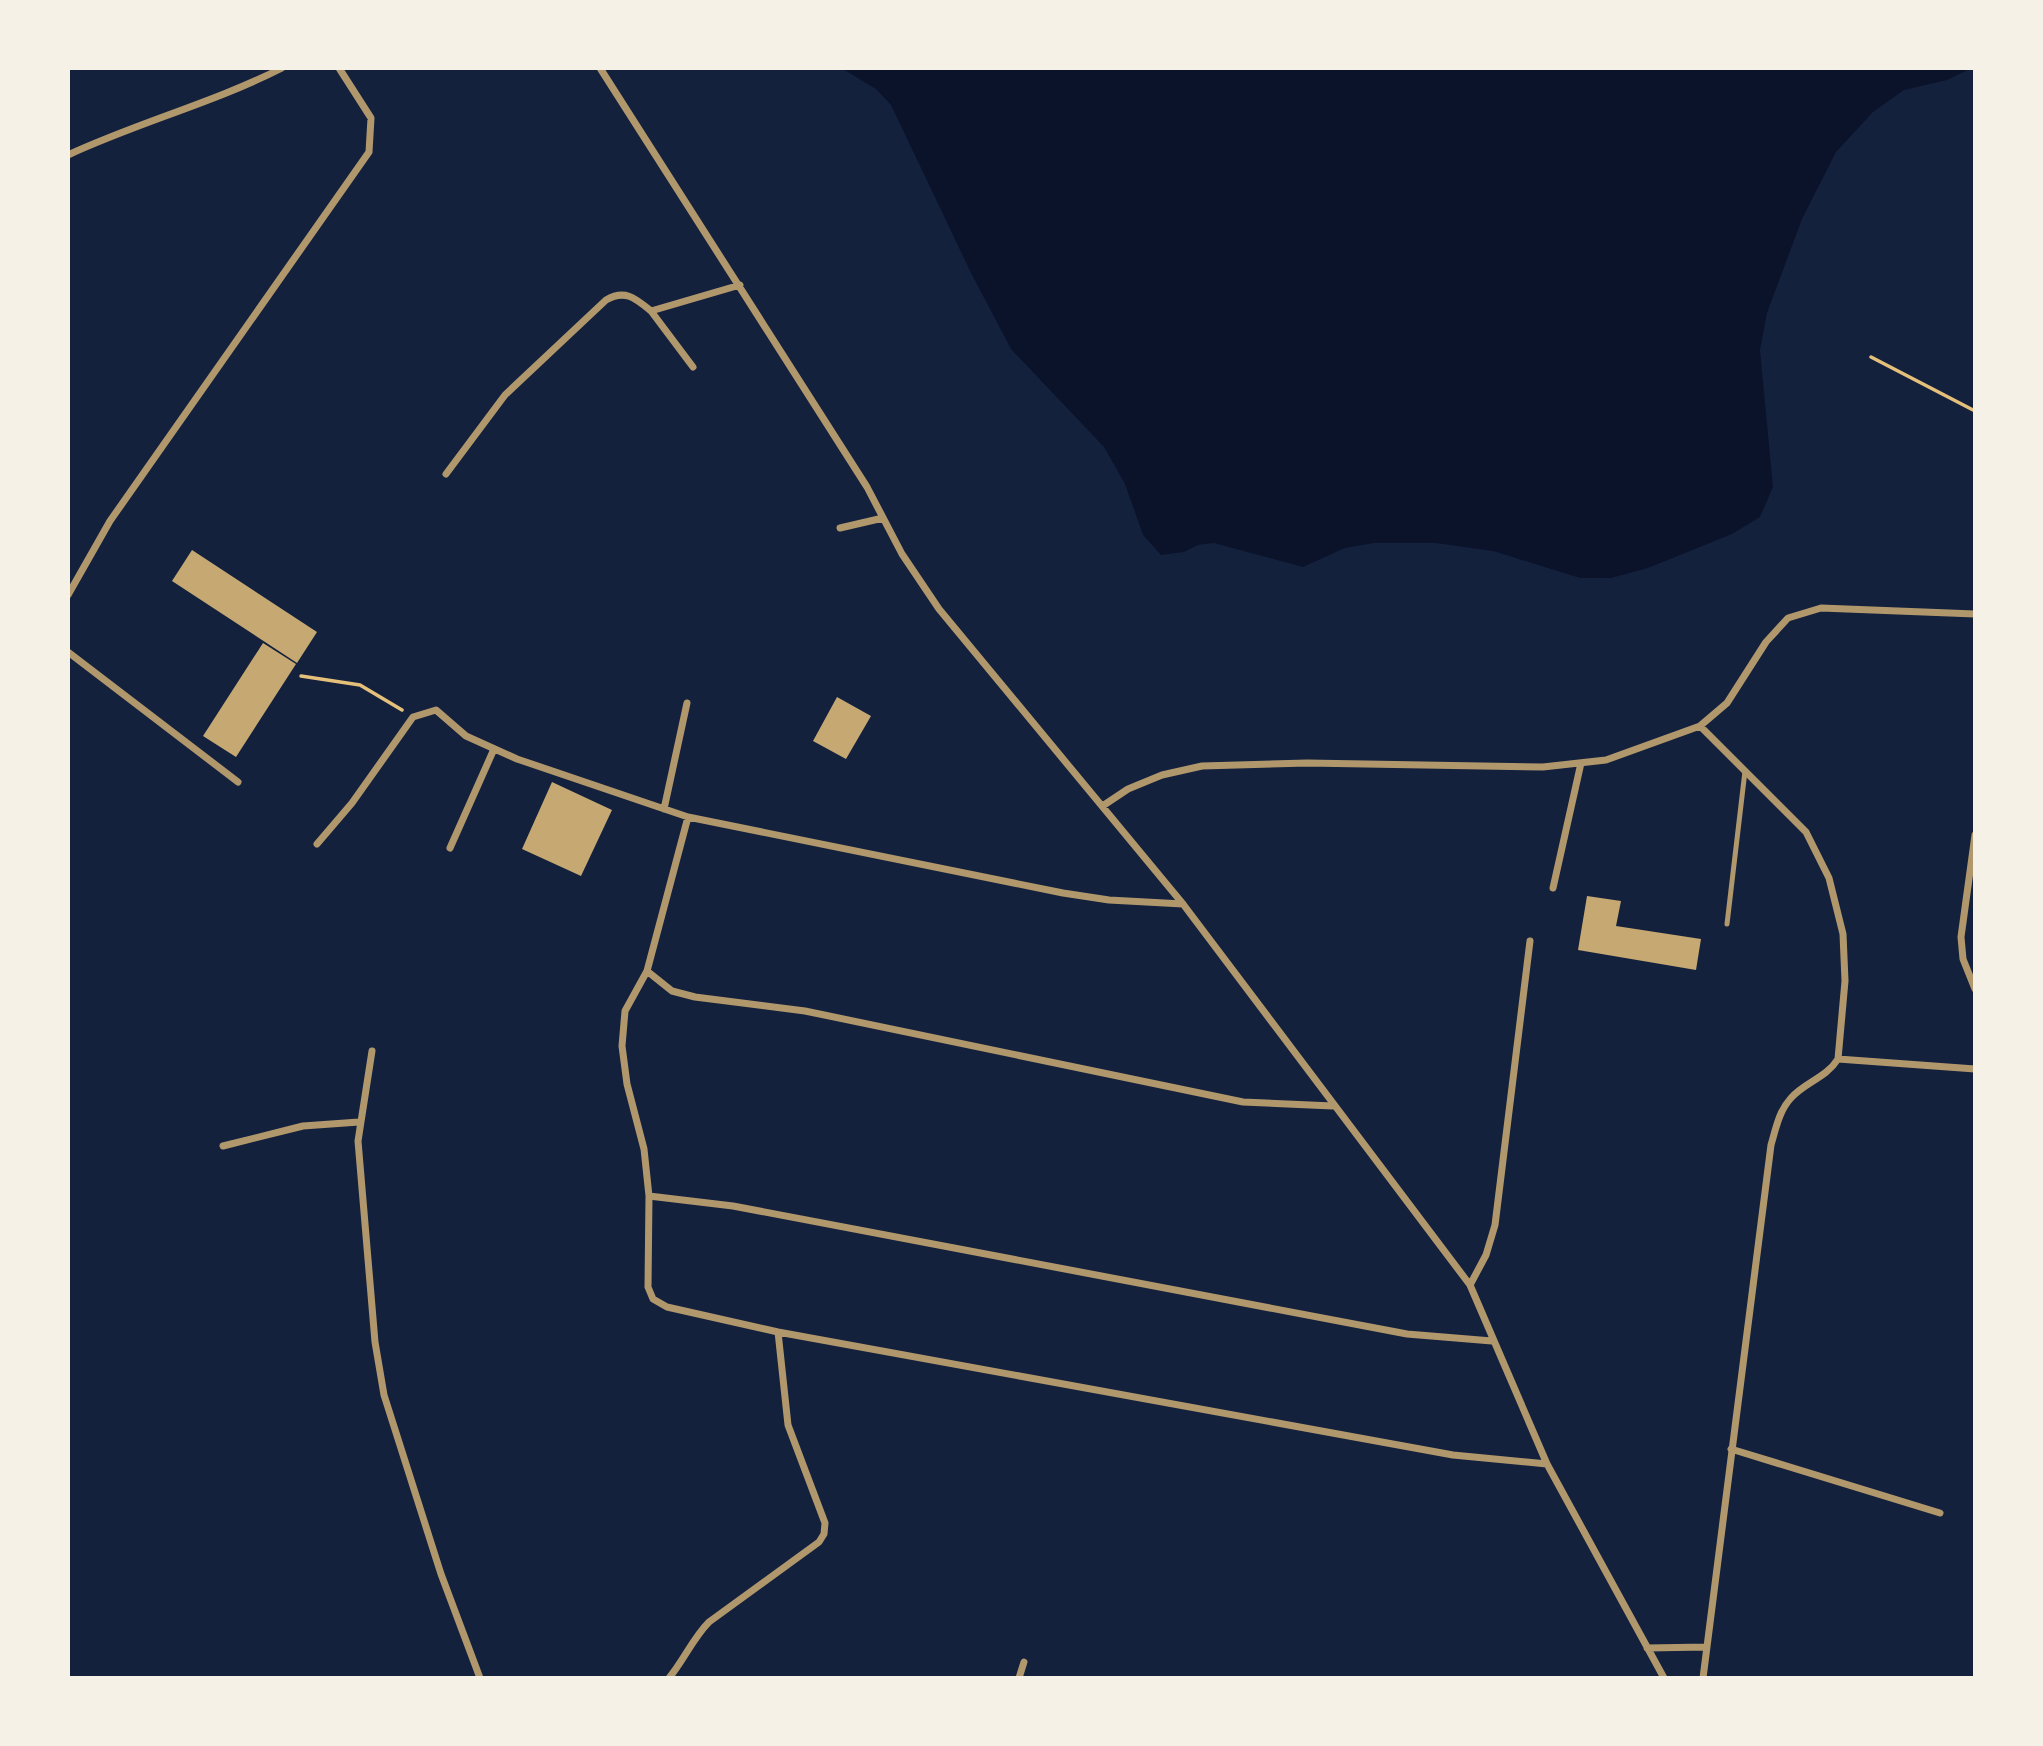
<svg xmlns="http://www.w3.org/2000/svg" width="2043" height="1746" viewBox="0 0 2043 1746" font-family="'Archivo Narrow',sans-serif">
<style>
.water{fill:#0b132b}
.building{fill:#c6a872}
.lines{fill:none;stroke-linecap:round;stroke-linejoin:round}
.path{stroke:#e5c07b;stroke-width:3.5}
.service{stroke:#b1986c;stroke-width:5}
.minor{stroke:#b1986c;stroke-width:7}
</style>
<rect width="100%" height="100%" fill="#14213d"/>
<path class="water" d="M841 68H1972L1947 80 1904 90 1873 112 1836 152 1802 219 1767 313 1760 350 1773 487 1760 517 1732 534 1648 568 1611 578H1580L1493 551 1435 543H1374L1345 548 1303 567 1214 543 1198 545 1184 552 1161 555 1143 535 1125 484 1104 447 1011 349 971 273 891 105 876 89Z"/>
<path class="building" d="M192 550 317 632 297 663 172 581Z
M263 643 296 664 236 757 203 736Z
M837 697 871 716 846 759 813 741Z
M552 782 612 810 581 876 522 849Z
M1587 896 1621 901 1616 926 1701 939 1696 970 1578 950Z"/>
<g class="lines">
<path class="path" d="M1871 357 1975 411
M301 676 360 685 402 710"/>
<path class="service" d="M1727 924 1745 771"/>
<path class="minor" d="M600 68 867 487 902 554 939 609 1183 904 1470 1285 1547 1464 1664 1678
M68 155C139 122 213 103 282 68
M651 311 693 367
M446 474 505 395 606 300C625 289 635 298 651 311L740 285
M840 528 883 518
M68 595 110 521 369 152 371 118 339 68
M68 652 238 782
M1700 726 1806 832 1829 878 1843 934 1845 981 1838 1059C1826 1078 1805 1082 1791 1098 1779 1111 1776 1128 1771 1145L1703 1678
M1104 805 1128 789 1162 775 1202 766 1307 763 1543 767 1606 760 1700 726 1727 703 1766 642 1788 618 1821 608 1975 614
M664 809 687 703
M688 817 647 971 625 1011 622 1046 627 1084 644 1149 649 1196 648 1287 653 1299 667 1307 778 1332 1453 1455 1547 1464
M1975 835 1961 937 1963 959 1975 989
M317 844 352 803 413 717 436 710 466 736 517 759 688 817 1063 893 1109 900 1183 904
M450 848 494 749
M1553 888 1581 763
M647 971 672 991 695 997 805 1011 1243 1102 1333 1106
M372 1051 358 1141 375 1342 384 1395 441 1574 480 1678
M1838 1059 1975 1069
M223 1146 303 1126 359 1122
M649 1196 733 1206 1407 1334 1492 1341
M1470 1285 1486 1255 1495 1225 1530 941
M1731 1449 1940 1513
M1647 1648 1707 1647
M669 1678C684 1660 693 1638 709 1622L819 1542 824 1534 825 1523 788 1425 778 1332
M1019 1678 1024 1662"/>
</g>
<rect width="2043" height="1746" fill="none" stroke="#f6f1e7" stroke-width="140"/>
</svg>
